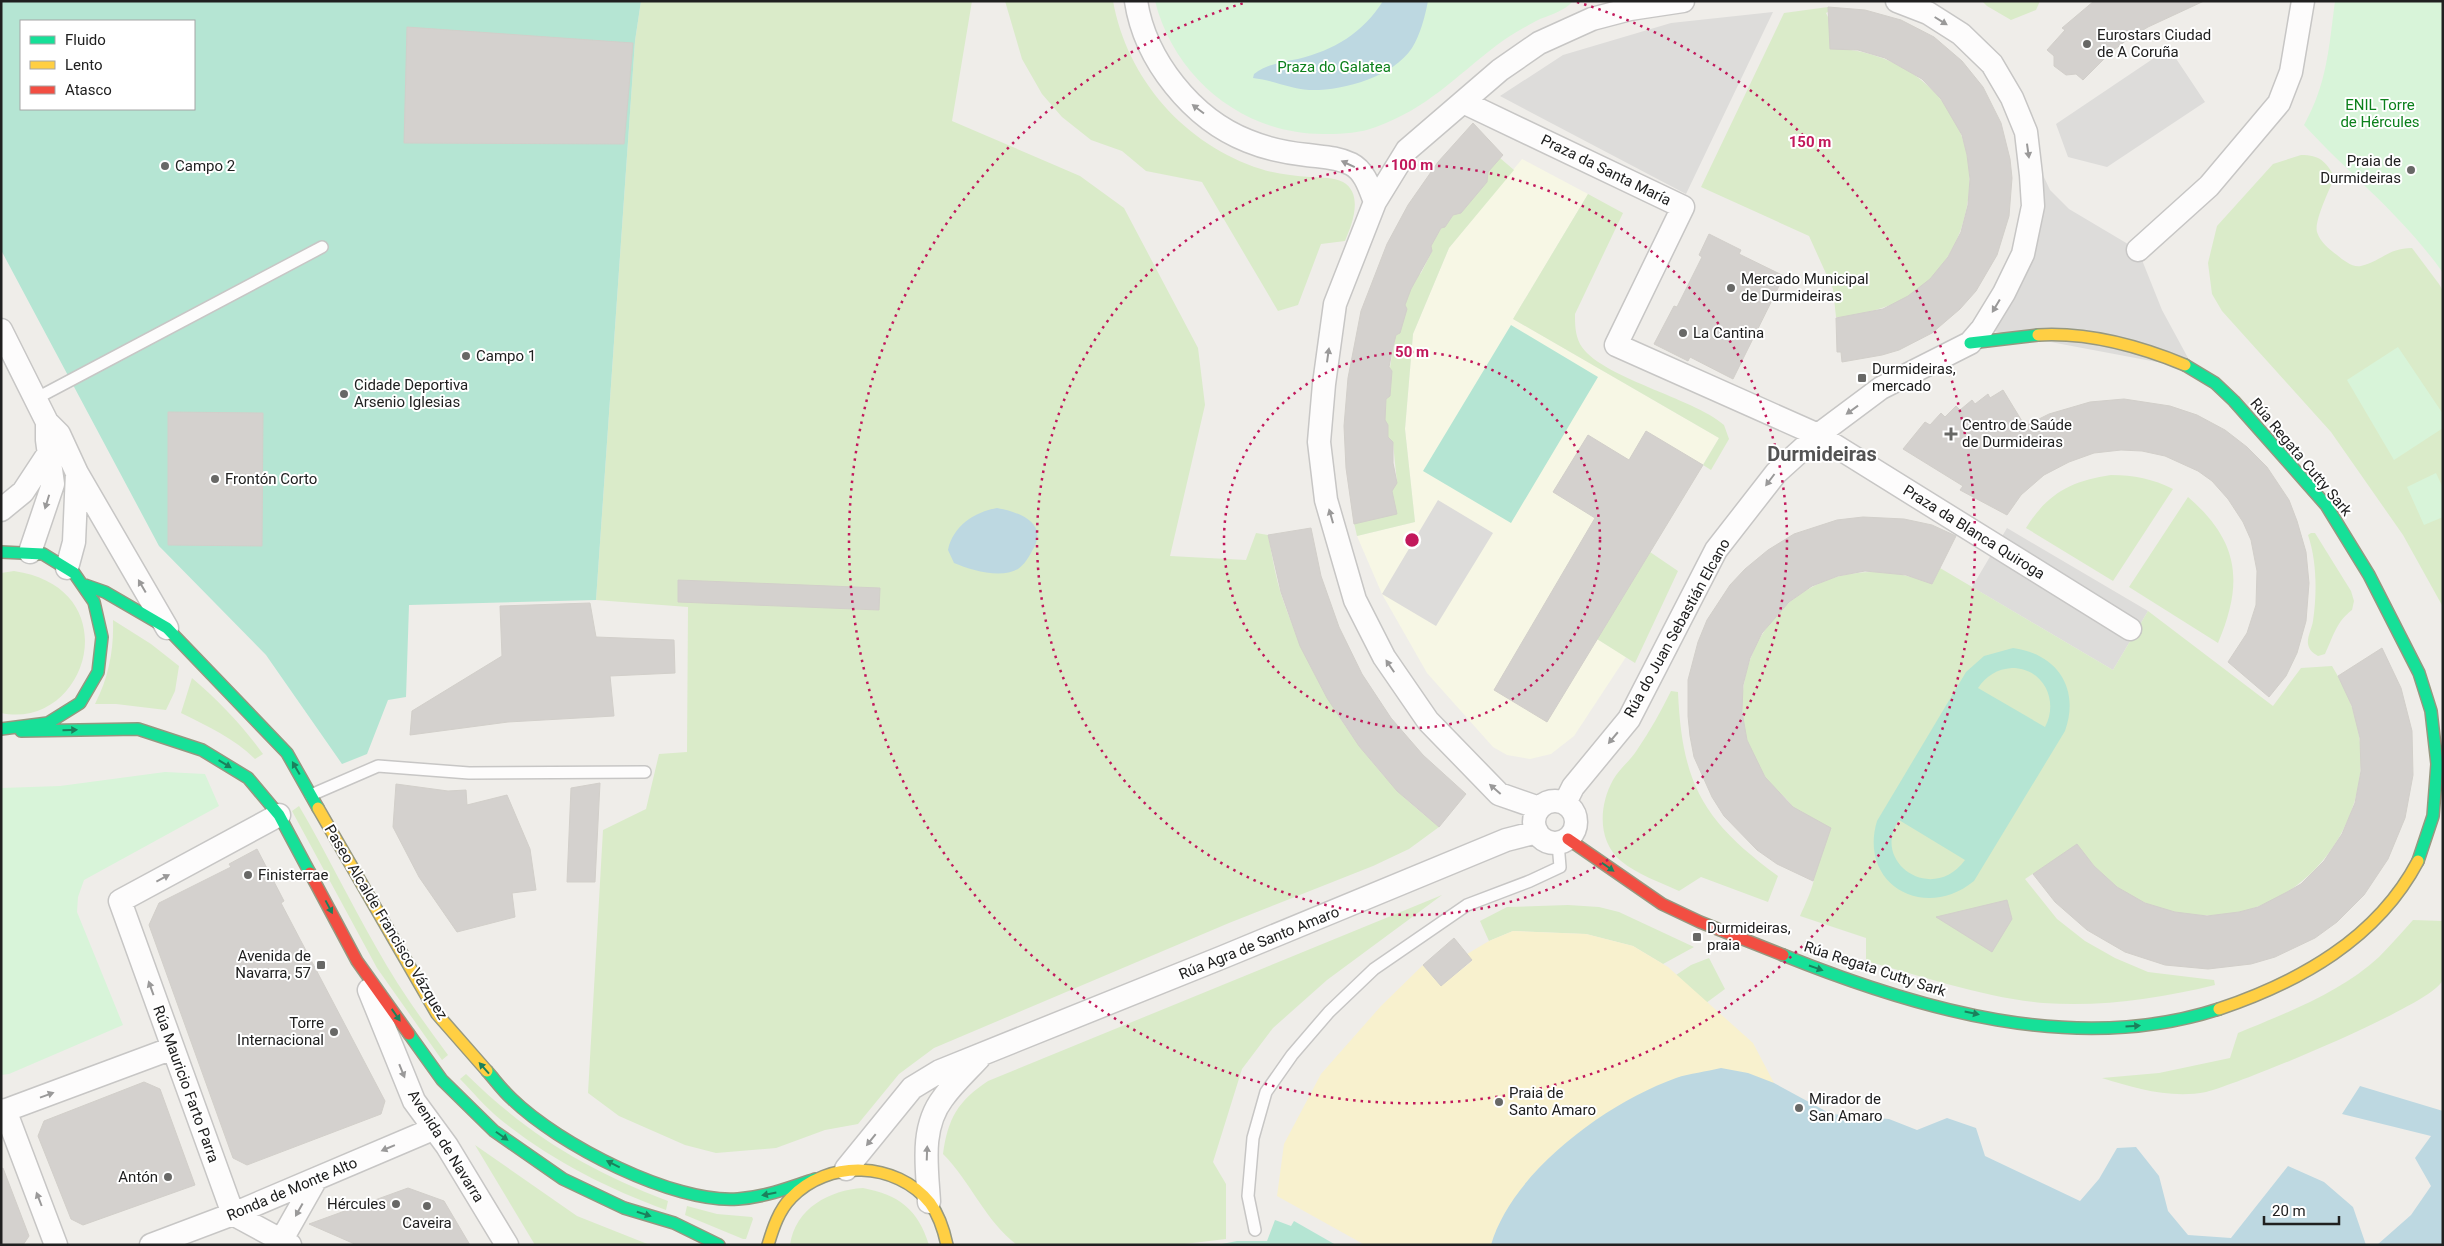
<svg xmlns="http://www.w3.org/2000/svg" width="2444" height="1246" viewBox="0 0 2444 1246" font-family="Roboto,sans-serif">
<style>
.education{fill:#f7f7e5}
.religious{fill:#dddcda}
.grass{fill:#daebc9}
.sand{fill:#f8f1ce}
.park{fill:#d8f4d9}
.pitch{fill:#b5e5d3;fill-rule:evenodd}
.water{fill:#bdd8e1}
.building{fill:#d4d1ce;stroke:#d2cfca}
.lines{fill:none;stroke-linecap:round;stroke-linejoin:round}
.lane-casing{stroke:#c7c6c5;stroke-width:14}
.street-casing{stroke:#c7c6c5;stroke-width:25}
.fast-casing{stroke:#969880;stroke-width:14}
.slow-casing{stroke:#969880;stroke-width:14}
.jam-casing{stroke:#969880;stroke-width:14}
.lane{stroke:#fdfcfc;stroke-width:11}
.street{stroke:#fdfcfc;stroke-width:22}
.fast{stroke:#16e098;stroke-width:11}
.slow{stroke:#ffcf43;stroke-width:11}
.jam{stroke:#f24e42;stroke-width:11}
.oneway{fill:#9a9999}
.oneway2{fill:#1b805c}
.ring{fill:none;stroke:#c2185b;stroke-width:2.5;stroke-dasharray:2.5 5}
.poi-dot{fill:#686866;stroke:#fff;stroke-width:2}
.labels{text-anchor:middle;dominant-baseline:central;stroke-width:4;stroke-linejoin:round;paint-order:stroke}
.poi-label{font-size:15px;fill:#202020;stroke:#fff;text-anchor:start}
.park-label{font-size:15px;fill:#0c801c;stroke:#fff}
.street-label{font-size:15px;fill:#202020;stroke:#fff}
.district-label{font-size:20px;font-weight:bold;fill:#535353;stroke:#fff}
.centre{fill:#c2185b;stroke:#fff;stroke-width:2.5}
.ring-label{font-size:15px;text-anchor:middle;font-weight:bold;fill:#c2185b;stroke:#fff;stroke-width:4;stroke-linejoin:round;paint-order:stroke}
</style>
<rect width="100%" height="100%" fill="#efede9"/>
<path class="education" d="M1522 159 1588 194 1513 319 1719 438 1597 639 1626 657 1574 736 1551 754 1530 759 1507 755 1493 747 1427 673 1382 594 1357 536 1415 522 1405 429 1413 334 1449 248Z"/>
<path class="religious" d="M1773 12 1686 194 1500 96 1563 55 1671 23Z
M2169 48 2205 102 2107 167 2068 157 2056 124Z
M2042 173 2050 190 2069 209 2138 250 2162 310 2194 369 1982 329 2004 293Z
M1438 500 1493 533 1436 626 1382 594Z
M2007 528 2148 611 2113 670 1972 587Z"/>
<path class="grass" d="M641 1H972L952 121 1080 176 1124 208 1198 348 1205 405 1170 556 1246 560 1256 533 1268 535C1272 554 1275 575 1281 594 1306 668 1343 733 1396 789 1409 803 1425 815 1439 827L1409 849 1373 866 1229 923 934 1048 899 1074 858 1124 825 1130 776 1148 716 1153 685 1145 619 1116 588 1093 603 830 646 809 659 754 687 752 688 607 596 600 635 41Z
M1005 1H1113C1127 79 1185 145 1261 169 1276 174 1294 176 1310 177 1320 178 1334 177 1343 182 1364 194 1352 225 1345 241L1321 244 1298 305 1278 311 1202 182 1146 171 1122 151 1091 140 1062 117 1042 94 1022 59Z
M1982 1H2040L2036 10 2011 20 1987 6Z
M1828 7V12L1826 13 1844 49C1931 59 1988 133 1964 219 1956 251 1935 280 1907 297 1886 309 1865 313 1842 317H1836L1833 289 1809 236 1701 187 1784 13Z
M2301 155C2320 155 2325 161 2335 177 2330 188 2314 221 2317 232 2320 242 2329 249 2337 255 2343 260 2353 268 2361 266 2382 261 2388 248 2412 248L2439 284 2443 291V607L2403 535 2331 432 2222 311 2212 294 2208 263 2217 226 2273 164Z
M1500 158 1514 170 1449 248 1413 334 1405 429 1415 522 1357 536 1354 523 1373 519 1391 486 1397 483 1393 443 1388 440V425L1385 422C1385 394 1398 287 1421 273L1432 251 1430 247 1442 227H1445L1455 212 1461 213 1484 176Z
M1588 194 1623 213 1575 314C1575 324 1575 334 1580 344 1598 377 1694 398 1724 425L1729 439 1711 470 1703 465 1719 438 1513 319Z
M2111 475C2134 475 2153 479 2173 489L2113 581 2026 528C2048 493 2071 481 2111 475Z
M2188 497C2239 541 2244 582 2218 643L2129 587Z
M2311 533H2315L2351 591 2354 601 2352 610C2336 622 2333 637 2325 654L2318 656C2313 653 2309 650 2308 644 2307 637 2312 628 2313 621 2317 594 2317 561 2308 535Z
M1650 552 1678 571 1635 663 1597 639Z
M1940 568 2113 670 2148 611 2273 706 2301 668 2332 666C2349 694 2360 723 2361 755 2362 843 2289 920 2201 915 2170 914 2140 904 2116 886 2100 874 2089 860 2077 845L2025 879 2057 919 2085 941 2115 958 2148 972 2214 980 2215 985C2157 999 2103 1007 2043 1003 1986 998 1921 976 1866 961V938L1800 916C1804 907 1814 886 1814 877 1814 868 1798 816 1793 808 1787 796 1772 788 1765 777 1722 717 1743 629 1805 591 1844 567 1890 567 1932 584Z
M14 571C130 588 88 731 1 713V573Z
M113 620 151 644 179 666 175 691 166 710 116 704H95C109 677 114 649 113 620Z
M192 678C219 701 242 725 263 754L255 759C234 738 207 726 181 713Z
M1671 691 1678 692C1682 784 1703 821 1778 876L1768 902 1701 877 1679 891C1660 882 1638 875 1621 861 1597 841 1599 805 1613 780 1619 769 1630 761 1637 750 1650 731 1661 711 1671 691Z
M299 806C326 852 349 900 376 947 397 985 422 1020 448 1055L442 1060 377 968 292 811Z
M1442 895 1327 980 1273 1028 1242 1069 1213 1162 1226 1184V1239L1176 1245H1017C985 1221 971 1182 943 1154 948 1118 958 1101 988 1081Z
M1568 905 1599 907 1619 912 1694 947 1663 964 1633 946 1586 934 1513 931 1489 941 1480 921 1507 907Z
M2413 920 2443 921C2443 933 2444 973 2442 981 2432 1005 2239 1084 2206 1092 2171 1099 2134 1088 2102 1078L2159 1073 2230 1058 2238 1033C2286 1013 2340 993 2379 957 2391 945 2402 932 2413 920Z
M1709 958 1725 989 1706 1003 1676 975 1691 965Z
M466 1074C528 1135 587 1170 668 1201L666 1210C606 1188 551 1160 501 1120 486 1108 473 1092 460 1079Z
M475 1145 577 1216 650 1245H535Z
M863 1188C899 1195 918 1209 929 1245H790C795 1208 830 1190 863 1188Z
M687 1206 717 1214 752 1217 753 1219 746 1239H743L685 1215Z"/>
<path class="sand" d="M1513 931 1586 934 1633 946 1668 967 1753 1043 1774 1083 1729 1085 1510 1245H1365L1277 1196 1284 1144 1321 1074 1381 1006 1423 965 1441 986 1472 961 1467 954 1489 941Z"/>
<path class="park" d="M1155 1H1573C1564 12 1548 15 1536 21 1523 28 1509 36 1497 45 1455 77 1428 108 1376 127 1360 133 1344 134 1327 134 1246 136 1175 80 1155 1Z
M2335 1H2443V273C2404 217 2350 175 2304 125 2327 84 2329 47 2335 1Z
M2398 347 2443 414V428L2394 460 2347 380Z
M2436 473 2443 488V517L2424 525 2407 487Z
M165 772 205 774 219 806 84 880 78 897 77 912 123 1025 9 1074 1 1075V788L60 786Z"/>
<path class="pitch" d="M1 1H641L635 41 596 600 409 605 406 697 388 700 367 754 342 764 266 655 159 546 1 250ZM21 21H194V109H21Z
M1511 325 1598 377 1511 523 1423 471Z
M2013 648C2058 654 2080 689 2065 731L1974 881C1924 922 1858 884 1877 821L1966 672 1984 656ZM2012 668C2044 668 2059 701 2045 727L1978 688C1986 676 1997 669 2012 668ZM1899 820 1965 860C1932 905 1870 862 1899 820Z
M1275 1220 1291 1226 1294 1221 1336 1245H1217L1237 1241H1267Z"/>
<path class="water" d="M1383 1H1428C1425 17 1420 35 1412 48 1392 78 1342 91 1309 90 1290 89 1272 80 1253 78L1254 74C1267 64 1283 62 1298 59 1334 50 1363 33 1383 1Z
M997 508C1019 512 1050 523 1032 551 1029 557 1024 565 1018 569 1000 579 971 570 954 563L948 550C953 526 974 512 997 508Z
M1721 1068 1748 1073 1774 1083 1831 1114 1889 1119 1917 1130 1947 1118 1976 1128 1985 1156 2080 1201 2099 1179 2117 1148 2136 1147 2159 1176 2168 1211 2188 1235 2231 1238 2288 1166 2324 1182 2353 1207 2366 1245H1491C1512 1172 1606 1103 1676 1078 1690 1073 1706 1072 1721 1068Z
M2360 1086 2443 1111V1245H2377L2411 1215 2431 1186 2415 1158 2431 1136 2342 1114Z"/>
<path class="building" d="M2094 1H2204L2148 27 2128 39 2110 53 2083 80 2076 74 2066 75 2054 66V56L2047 50 2065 30 2062 28Z
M1828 7 1865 10 1901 20 1934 37 1962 61 1983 87 2001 123 2010 159 2012 178 2009 216 1997 255 1976 291 1960 309 1932 333 1899 350 1882 355 1842 362 1841 352H1837L1836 318 1883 309 1908 296 1930 279 1948 257 1961 232 1968 205 1970 179 1967 155 1962 135 1941 99 1922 79 1885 58 1858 50 1830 49Z
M407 27 633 43 624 144 404 143Z
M1473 123 1503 155 1488 172 1487 182 1461 213 1453 215 1445 227 1441 228 1431 246 1432 251 1411 289 1405 305 1407 309 1400 333 1396 335 1392 351 1389 367 1392 371 1390 396 1386 399 1385 420 1388 425V437L1393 442V463L1397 483 1392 491 1397 514 1354 524 1346 468 1344 426 1348 378 1361 311 1387 244 1408 205 1438 162Z
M1709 234 1741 250 1739 254 1784 276 1733 379 1690 357 1688 361 1654 344 1674 306 1677 307 1702 257 1699 255Z
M2003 390 2025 426 2049 414 2090 402 2124 399 2170 406 2197 415 2225 430 2247 447 2267 467 2289 500 2297 521 2306 552 2309 583 2306 621 2297 653 2286 676 2269 697 2228 662 2247 633 2256 605 2257 571 2251 540 2243 522 2228 499 2212 481 2198 471 2165 456 2142 451 2121 450 2094 453 2069 462 2044 475 2021 495 2007 515 1960 490 1963 486 1903 449 1925 422 1930 425 1941 413 1945 417 1956 406 1960 410 1972 400 1975 404 1988 394 1990 398Z
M168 412 263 413 262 546 168 545Z
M1646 431 1703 465 1547 722 1494 690 1595 518 1553 492 1588 435 1629 460Z
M1863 517 1904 519 1932 525 1956 536 1932 584 1906 575 1865 571 1838 576 1812 586 1789 602 1762 633 1750 658 1743 685 1742 712 1747 740 1765 777 1793 807 1831 828 1813 881 1777 864 1757 850 1724 816 1712 797 1694 757 1690 736 1688 716V680L1698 642 1707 620 1730 585 1745 569 1768 550 1794 534 1837 520Z
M1311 528 1321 576 1339 627 1362 674 1391 718 1423 755 1466 794 1439 827 1397 791 1359 746 1327 698 1300 646 1281 592 1268 535Z
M678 580 880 588 879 610 678 602Z
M590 603 596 637 674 640 675 673 610 676 614 716 508 722 410 735 412 711 502 656 500 606Z
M2382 648 2401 688 2412 731 2413 775 2405 818 2388 859 2364 895 2337 922 2315 938 2275 957 2251 964 2208 969 2165 965 2125 952 2087 930 2055 902 2033 874 2077 844 2094 866 2117 887 2145 903 2175 912 2207 916 2239 912 2258 907 2287 892 2301 884 2324 861 2342 834 2355 803 2361 771 2360 738 2352 706 2338 676Z
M600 783 595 882H567L571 788Z
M396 784 448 791 466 790 467 805 507 795 530 849 536 890 512 893 515 917 457 932 419 877 393 827Z
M257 849 284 901 281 903 385 1101 381 1114 247 1165 233 1158 149 925 159 903 231 867 229 864Z
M2007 900 2012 919 1992 952 1936 917Z
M1454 938 1472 960 1441 986 1423 965Z
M144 1082 160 1089 195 1185 83 1225 71 1219 38 1136 44 1121Z
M3 1168 29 1236 23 1245H1V1169Z
M408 1188 444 1201 470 1245H357L309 1224Z"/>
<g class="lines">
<g class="lane-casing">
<path id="lane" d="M37 398 322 247
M311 795 378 766 469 773 645 772
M1255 1230 1248 1196 1253 1138 1266 1092 1292 1055 1329 1012 1374 969 1467 905 1530 881 1560 867 1558 843"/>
</g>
<g class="street-casing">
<path id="street" d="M1136 1C1145 60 1192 119 1248 141 1265 148 1288 153 1307 155 1322 157 1337 157 1351 164 1365 171 1370 189 1375 202
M1463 102 1683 207 1616 345 1818 435 2130 629
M2138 250 2209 186 2279 103 2291 72 2303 1
M1 330 47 422 59 434 77 473 167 628
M1 510 23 492 48 454
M30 552 53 484 47 440V422
M67 568 74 542 77 473
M1534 822a21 21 0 1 1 42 0a21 21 0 1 1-42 0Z
M1565 803 1573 787 1629 719 1716 550 1776 473 1818 435 1881 388 1970 343 1982 329 2004 293 2023 254 2033 206 2031 175 2026 132 2012 98 1992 64 1961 34 1928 13 1897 1
M1539 808 1499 794 1428 721 1384 657 1355 600 1326 500 1319 442 1324 384 1335 304 1375 202 1407 150 1500 70 1539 43 1592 19 1630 9 1683 1
M279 815 120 901 233 1214 290 1245
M369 990 414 1101 447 1146 507 1245
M5 1110 56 1245
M1 1112 173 1048
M846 1169 912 1088 940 1071 1223 957 1506 840 1537 832
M929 1202C927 1167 920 1128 943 1098 953 1084 967 1071 979 1058
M281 1241 316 1179
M151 1245 233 1214 433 1129"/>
</g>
<g class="fast-casing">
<path id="fast" d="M1970 343 2038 335
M2185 365 2215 383 2234 401 2326 505 2369 575 2419 673 2431 711 2437 764 2433 816 2418 861
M1 552 43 554 74 573 94 602 102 637 98 672 80 703 48 723 1 729
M85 585 105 592 167 628 287 753 318 808
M21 731 138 729 202 750 248 778 279 815 310 873
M1783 955C1917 1009 2075 1056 2219 1009
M409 1034 442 1080 494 1131 563 1179 624 1208 674 1223 719 1245
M487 1071C495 1080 503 1091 512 1099 558 1144 674 1204 738 1199 765 1197 789 1188 815 1179"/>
</g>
<g class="slow-casing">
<path id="slow" d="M2038 335C2088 332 2139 346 2185 365
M318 808 437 1014 487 1071
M2219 1009C2299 982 2377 939 2418 861
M768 1245C773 1228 779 1210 791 1198 828 1159 896 1161 930 1203 939 1215 944 1231 947 1245"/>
</g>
<g class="jam-casing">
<path id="jam" d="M1568 839 1662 904 1700 922 1783 955
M310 873 357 961 409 1034"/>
</g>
<use href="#lane" class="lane"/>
<use href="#street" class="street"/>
<use href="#fast" class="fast"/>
<use href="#slow" class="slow"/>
<use href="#jam" class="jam"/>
</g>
<defs><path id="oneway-solid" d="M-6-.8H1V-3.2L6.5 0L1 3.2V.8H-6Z" transform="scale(1.25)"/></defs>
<g class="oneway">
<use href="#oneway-solid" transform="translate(1941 21) rotate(32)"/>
<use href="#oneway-solid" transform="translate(1198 109) rotate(-143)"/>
<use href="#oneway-solid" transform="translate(2028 151) rotate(82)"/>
<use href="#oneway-solid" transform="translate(1348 164) rotate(-155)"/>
<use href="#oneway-solid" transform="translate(1996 306) rotate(121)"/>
<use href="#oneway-solid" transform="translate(1328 355) rotate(-82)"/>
<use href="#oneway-solid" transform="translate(1852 410) rotate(144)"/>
<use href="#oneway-solid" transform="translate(1770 480) rotate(127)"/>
<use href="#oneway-solid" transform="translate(47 502) rotate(107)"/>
<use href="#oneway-solid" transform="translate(1331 516) rotate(-106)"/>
<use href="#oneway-solid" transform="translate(142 586) rotate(-120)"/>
<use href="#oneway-solid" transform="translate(1390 666) rotate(-124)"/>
<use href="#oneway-solid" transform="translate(1613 738) rotate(130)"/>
<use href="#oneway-solid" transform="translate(1495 789) rotate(-139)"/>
<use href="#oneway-solid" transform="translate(163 878) rotate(-28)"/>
<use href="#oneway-solid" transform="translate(151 988) rotate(-110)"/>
<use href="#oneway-solid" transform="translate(402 1071) rotate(68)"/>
<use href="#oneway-solid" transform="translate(47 1095) rotate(-20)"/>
<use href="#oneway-solid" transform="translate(871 1140) rotate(129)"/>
<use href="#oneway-solid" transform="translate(388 1148) rotate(157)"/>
<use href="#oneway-solid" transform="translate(927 1153) rotate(-88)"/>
<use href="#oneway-solid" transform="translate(39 1199) rotate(-111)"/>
<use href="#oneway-solid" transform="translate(299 1210) rotate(119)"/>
</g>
<g class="oneway2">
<use href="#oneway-solid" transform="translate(70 730) rotate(-1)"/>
<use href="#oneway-solid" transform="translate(225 764) rotate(31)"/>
<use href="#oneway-solid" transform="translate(296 768) rotate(-120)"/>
<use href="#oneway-solid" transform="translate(1608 867) rotate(35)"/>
<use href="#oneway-solid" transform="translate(329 907) rotate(62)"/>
<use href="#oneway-solid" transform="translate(1816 968) rotate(19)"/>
<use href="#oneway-solid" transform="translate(1972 1013) rotate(12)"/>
<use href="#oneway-solid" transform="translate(396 1015) rotate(55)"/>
<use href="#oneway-solid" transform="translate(2133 1026) rotate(-4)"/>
<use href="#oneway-solid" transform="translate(484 1068) rotate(-132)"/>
<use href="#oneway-solid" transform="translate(502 1136) rotate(35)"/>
<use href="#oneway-solid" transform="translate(613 1164) rotate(-153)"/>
<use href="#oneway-solid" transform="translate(769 1194) rotate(169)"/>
<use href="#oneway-solid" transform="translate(644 1214) rotate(17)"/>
</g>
<g class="ring">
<circle cx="1412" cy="540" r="188"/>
<circle cx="1412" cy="540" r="375"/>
<path d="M1577 2A563 563 0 1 1 1247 2"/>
</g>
<g class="poi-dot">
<circle cx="2087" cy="44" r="5"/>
<circle cx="165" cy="166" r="5"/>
<circle cx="2411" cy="170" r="5"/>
<circle cx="1731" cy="288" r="5"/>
<circle cx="1683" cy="333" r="5"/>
<circle cx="466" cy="356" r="5"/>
<rect x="1857" y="373" width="10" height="10" rx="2.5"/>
<circle cx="344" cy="394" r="5"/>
<path d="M1948.5 426.5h5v5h5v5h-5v5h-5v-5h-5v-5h5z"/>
<circle cx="215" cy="479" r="5"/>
<circle cx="248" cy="875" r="5"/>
<rect x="1692" y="932" width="10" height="10" rx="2.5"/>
<rect x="316" y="960" width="10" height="10" rx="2.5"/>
<circle cx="334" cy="1032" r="5"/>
<circle cx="1499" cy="1102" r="5"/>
<circle cx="1799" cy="1108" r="5"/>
<circle cx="168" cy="1177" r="5"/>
<circle cx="396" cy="1204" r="5"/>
<circle cx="427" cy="1206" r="5"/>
</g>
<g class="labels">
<g class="poi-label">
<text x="2097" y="35">Eurostars Ciudad<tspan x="2097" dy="17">de A Coruña</tspan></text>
<text x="2401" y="161" text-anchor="end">Praia de<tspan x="2401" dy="17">Durmideiras</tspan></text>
<text x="175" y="166">Campo 2</text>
<text x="1741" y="279">Mercado Municipal<tspan x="1741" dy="17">de Durmideiras</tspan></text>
<text x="1693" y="333">La Cantina</text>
<text x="476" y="356">Campo 1</text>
<text x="1872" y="369">Durmideiras,<tspan x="1872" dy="17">mercado</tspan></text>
<text x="354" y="385">Cidade Deportiva<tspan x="354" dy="17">Arsenio Iglesias</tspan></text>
<text x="1962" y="425">Centro de Saúde<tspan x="1962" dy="17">de Durmideiras</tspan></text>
<text x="225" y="479">Frontón Corto</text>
<text x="258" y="875">Finisterrae</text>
<text x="1707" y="928">Durmideiras,<tspan x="1707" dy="17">praia</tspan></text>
<text x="311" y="956" text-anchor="end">Avenida de<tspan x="311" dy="17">Navarra, 57</tspan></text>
<text x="324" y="1023" text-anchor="end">Torre<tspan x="324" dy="17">Internacional</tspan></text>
<text x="1509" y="1093">Praia de<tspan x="1509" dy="17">Santo Amaro</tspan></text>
<text x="1809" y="1099">Mirador de<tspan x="1809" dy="17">San Amaro</tspan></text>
<text x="158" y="1177" text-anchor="end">Antón</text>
<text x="386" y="1204" text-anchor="end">Hércules</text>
<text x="427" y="1223" text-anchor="middle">Caveira</text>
</g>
<g class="park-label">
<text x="1334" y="67">Praza do Galatea</text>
<text x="2380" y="105">ENIL Torre<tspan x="2380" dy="17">de Hércules</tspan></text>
</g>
<g class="street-label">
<text transform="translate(1606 170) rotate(26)">Praza da Santa María</text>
<text transform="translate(2301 457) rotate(50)">Rúa Regata Cutty Sark</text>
<text transform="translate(1974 532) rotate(32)">Praza da Blanca Quiroga</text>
<text transform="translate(1677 628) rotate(-61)">Rúa do Juan Sebastián Elcano</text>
<text transform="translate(386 922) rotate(59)">Paseo Alcalde Francisco Vázquez</text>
<text transform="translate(1259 943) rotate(-22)">Rúa Agra de Santo Amaro</text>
<text transform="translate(1875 969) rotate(18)">Rúa Regata Cutty Sark</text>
<text transform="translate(186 1084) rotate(70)">Rúa Mauricio Farto Parra</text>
<text transform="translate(446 1146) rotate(58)">Avenida de Navarra</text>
<text transform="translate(292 1189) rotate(-23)">Ronda de Monte Alto</text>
</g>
<g class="district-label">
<text x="1822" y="454">Durmideiras</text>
</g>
</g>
<circle cx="1412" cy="540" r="8" class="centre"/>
<g class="ring-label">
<text x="1810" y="147">150 m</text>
<text x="1412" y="170">100 m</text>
<text x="1412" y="357">50 m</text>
</g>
<rect width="2444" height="1246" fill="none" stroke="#202020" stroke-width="5"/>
<rect x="20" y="20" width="175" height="90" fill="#ffffff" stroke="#a6a6a6"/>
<rect x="30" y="36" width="25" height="8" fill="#16e098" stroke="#a6a6a6"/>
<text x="65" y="45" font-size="15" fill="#202020">Fluido</text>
<rect x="30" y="61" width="25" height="8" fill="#ffcf43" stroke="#a6a6a6"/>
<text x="65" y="70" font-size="15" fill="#202020">Lento</text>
<rect x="30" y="86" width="25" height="8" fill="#f24e42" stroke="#a6a6a6"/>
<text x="65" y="95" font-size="15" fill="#202020">Atasco</text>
<path d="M2264 1216v8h75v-8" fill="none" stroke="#202020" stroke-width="2.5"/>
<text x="2272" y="1216" font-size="15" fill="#202020" stroke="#ffffff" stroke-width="4" paint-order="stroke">20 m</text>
</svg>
